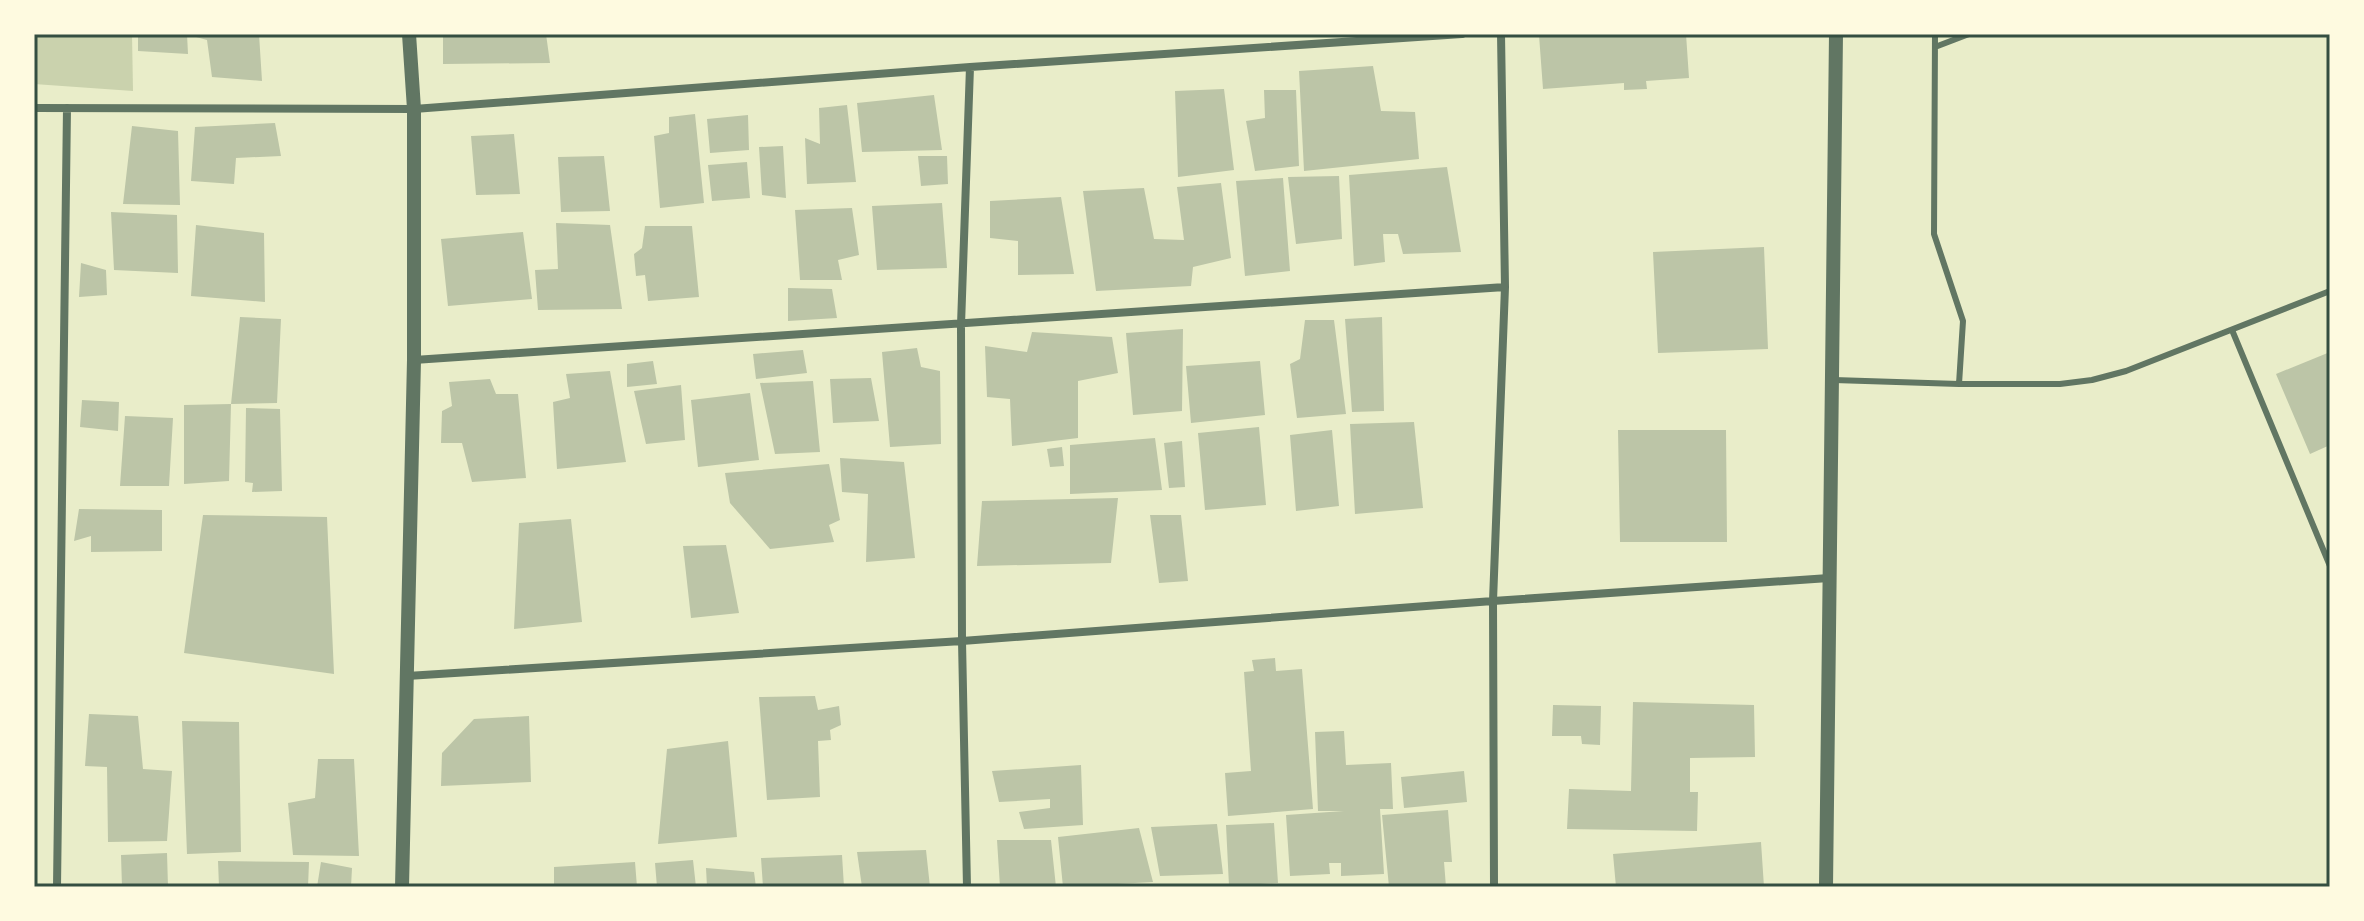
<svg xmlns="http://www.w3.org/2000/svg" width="2364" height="921" viewBox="0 0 2364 921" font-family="'Exo 2',sans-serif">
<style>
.green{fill:#cad2ad}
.building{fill:#bcc5a7}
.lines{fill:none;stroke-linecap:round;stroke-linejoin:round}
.service{stroke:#617663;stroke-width:6}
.minor{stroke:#617663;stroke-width:8}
.tertiary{stroke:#617663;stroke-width:14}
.neatline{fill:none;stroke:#344e41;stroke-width:3}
</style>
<rect width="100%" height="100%" fill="#e9edc9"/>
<path class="green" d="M34 34H132L133 91 34 84Z"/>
<path class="building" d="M138 34H187L188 54 138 51Z
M196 34H259L262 81 212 77 207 40 196 37Z
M443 34H546L550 63 443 64Z
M1686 34 1689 78 1646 81 1647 89 1624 90V83L1543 89 1539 35Z
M1373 66 1381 111 1415 112 1419 159 1304 171 1299 71Z
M1224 89 1234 170 1178 177 1175 91Z
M1264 90H1296L1299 166 1255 171 1246 121 1265 118Z
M934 95 942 150 862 152 857 103Z
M847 105 856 182 807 184 805 138 820 144 819 108Z
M695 114 704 203 660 208 654 136 669 133V117Z
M748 115 749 150 710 153 707 119Z
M275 123 281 156 236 158 234 184 191 181 195 127Z
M132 126 178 131 180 205 123 204Z
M514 134 520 194 476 195 471 136Z
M783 146 786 198 762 195 759 147Z
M604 156 610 211 561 212 558 157Z
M918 156H947L948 184 921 186Z
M747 162 750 198 712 201 708 165Z
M1447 167 1461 252 1403 254 1398 234H1383L1385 262 1354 266 1349 175Z
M1339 176 1342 239 1296 244 1288 177Z
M1283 178 1290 271 1245 276 1236 181Z
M1221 183 1231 258 1193 267 1191 286 1096 291 1083 191 1144 188 1154 239 1184 240 1177 187Z
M1061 197 1074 274 1018 275V241L990 238V201Z
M942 203 947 268 877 270 872 206Z
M852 208 859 255 838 260 842 280H800L795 210Z
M111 212 177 215 178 273 114 270Z
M556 223 610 225 622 309 538 310 535 270 558 269Z
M196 225 264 233 265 302 191 296Z
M645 226H692L699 297 648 301 645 275 636 276 634 254 642 248Z
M523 232 532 299 448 306 441 239Z
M1764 247 1768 349 1658 353 1653 252Z
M81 263 106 270 107 295 79 297Z
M788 288 832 289 837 318 788 321Z
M240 317 281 319 277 403 231 404Z
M1382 317 1384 411 1352 412 1345 319Z
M1305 320H1334L1346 414 1297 418 1290 364 1300 359Z
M1183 329 1182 411 1133 415 1126 333Z
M1032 332 1112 337 1118 373 1078 381V438L1012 446 1010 399 987 397 985 346 1027 352Z
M917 348 921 367 940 371 941 444 890 447 882 352Z
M803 350 807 373 756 379 753 354Z
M2330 352V445L2310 454 2276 374Z
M653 361 657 384 627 387V364Z
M1260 361 1265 415 1191 423 1186 366Z
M610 371 626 462 557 469 553 402 570 398 566 374Z
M871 378 879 421 833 423 830 379Z
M490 379 496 394H518L526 478 472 482 462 443H441L442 411 452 406 449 382Z
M813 381 820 452 775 454 760 383Z
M681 385 685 440 646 444 634 391Z
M750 393 759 460 698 467 691 400Z
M82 400 119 402 118 431 80 427Z
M231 404 229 481 184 484V405Z
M246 408 280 409 282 491 252 492 253 483 245 482Z
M125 416 173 418 169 486H120Z
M1414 422 1423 508 1355 514 1350 424Z
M1259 427 1266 505 1205 510 1198 433Z
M1332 430 1339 506 1296 511 1290 435Z
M1618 430H1726L1727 542H1620Z
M1155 438 1162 490 1070 494V445Z
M1182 441 1185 487 1169 488 1164 443Z
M1062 447 1064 466 1050 467 1047 449Z
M840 458 904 462 915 558 866 562 868 494 842 492Z
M829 464 840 520 829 525 834 542 770 549 730 503 725 473Z
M1118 498 1111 563 977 566 982 501Z
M79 509 162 510V551L91 552V536L74 541Z
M203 515 327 517 334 674 184 653Z
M1150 515H1181L1188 581 1159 583Z
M571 519 582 622 514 629 519 523Z
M726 545 739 613 691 618 683 546Z
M1275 658 1276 671 1302 669 1313 809 1228 816 1225 773 1251 771 1244 672 1254 671 1252 660Z
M815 696 818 710 839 706 841 725 830 730 831 740 818 741 820 797 767 800 759 697Z
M1633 702 1754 705 1755 757 1690 758V792H1698L1697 831 1567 829 1569 789 1631 791Z
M1553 705 1601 706 1600 745 1582 744 1581 736H1552Z
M89 714 138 716 143 769 172 771 167 841 108 842 107 767 85 766Z
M529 716 531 782 441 786 442 753 474 719Z
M182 721 239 722 241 852 187 854Z
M1344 731 1346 765 1391 763 1393 809H1380L1384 874 1341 876V863H1329L1330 874 1290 876 1286 815 1344 811H1318L1315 732Z
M728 741 737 837 658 844 667 749Z
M318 759H354L359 856 293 855 288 803 315 798Z
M1081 765 1083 825 1024 829 1019 812 1050 808V799L999 802 992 771Z
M1464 771 1467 802 1404 808 1401 777Z
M1448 810 1452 862H1444L1446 887H1389L1382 815Z
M1274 823 1278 883 1229 886 1226 825Z
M1217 824 1223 874 1160 876 1151 827Z
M1139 828 1153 882 1063 887 1058 837Z
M997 840H1051L1056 887H1000Z
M1761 842 1764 887H1616L1613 854Z
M926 850 930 887H862L857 852Z
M167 853 168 887H122L121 855Z
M842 855 844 887H763L761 858Z
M693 860 696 887H657L655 863Z
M218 861 309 862 308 887H219Z
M321 862 352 868 351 887H317Z
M635 862 637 887H554V867Z
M706 868 754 872 756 887H707Z"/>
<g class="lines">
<path class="service" d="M1935 34 1934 234 1963 321 1959 384
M1935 47 1969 34
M2232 330 2330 566
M1834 380 1959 384H2060L2092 380 2126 371 2330 291"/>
<path class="minor" d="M34 108 414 109 970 67 1462 34
M414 360 1505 287
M407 676 962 641 1493 601 1829 578
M57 887 67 108
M967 887 962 641 961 325 970 67
M1494 887 1493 601 1505 287 1501 34"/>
<path class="tertiary" d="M402 887 414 360V109L409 34
M1826 887 1836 34"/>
</g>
<rect width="2364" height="921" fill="none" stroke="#fefae0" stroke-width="72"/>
<rect x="36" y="36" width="2292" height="849" class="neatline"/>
</svg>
